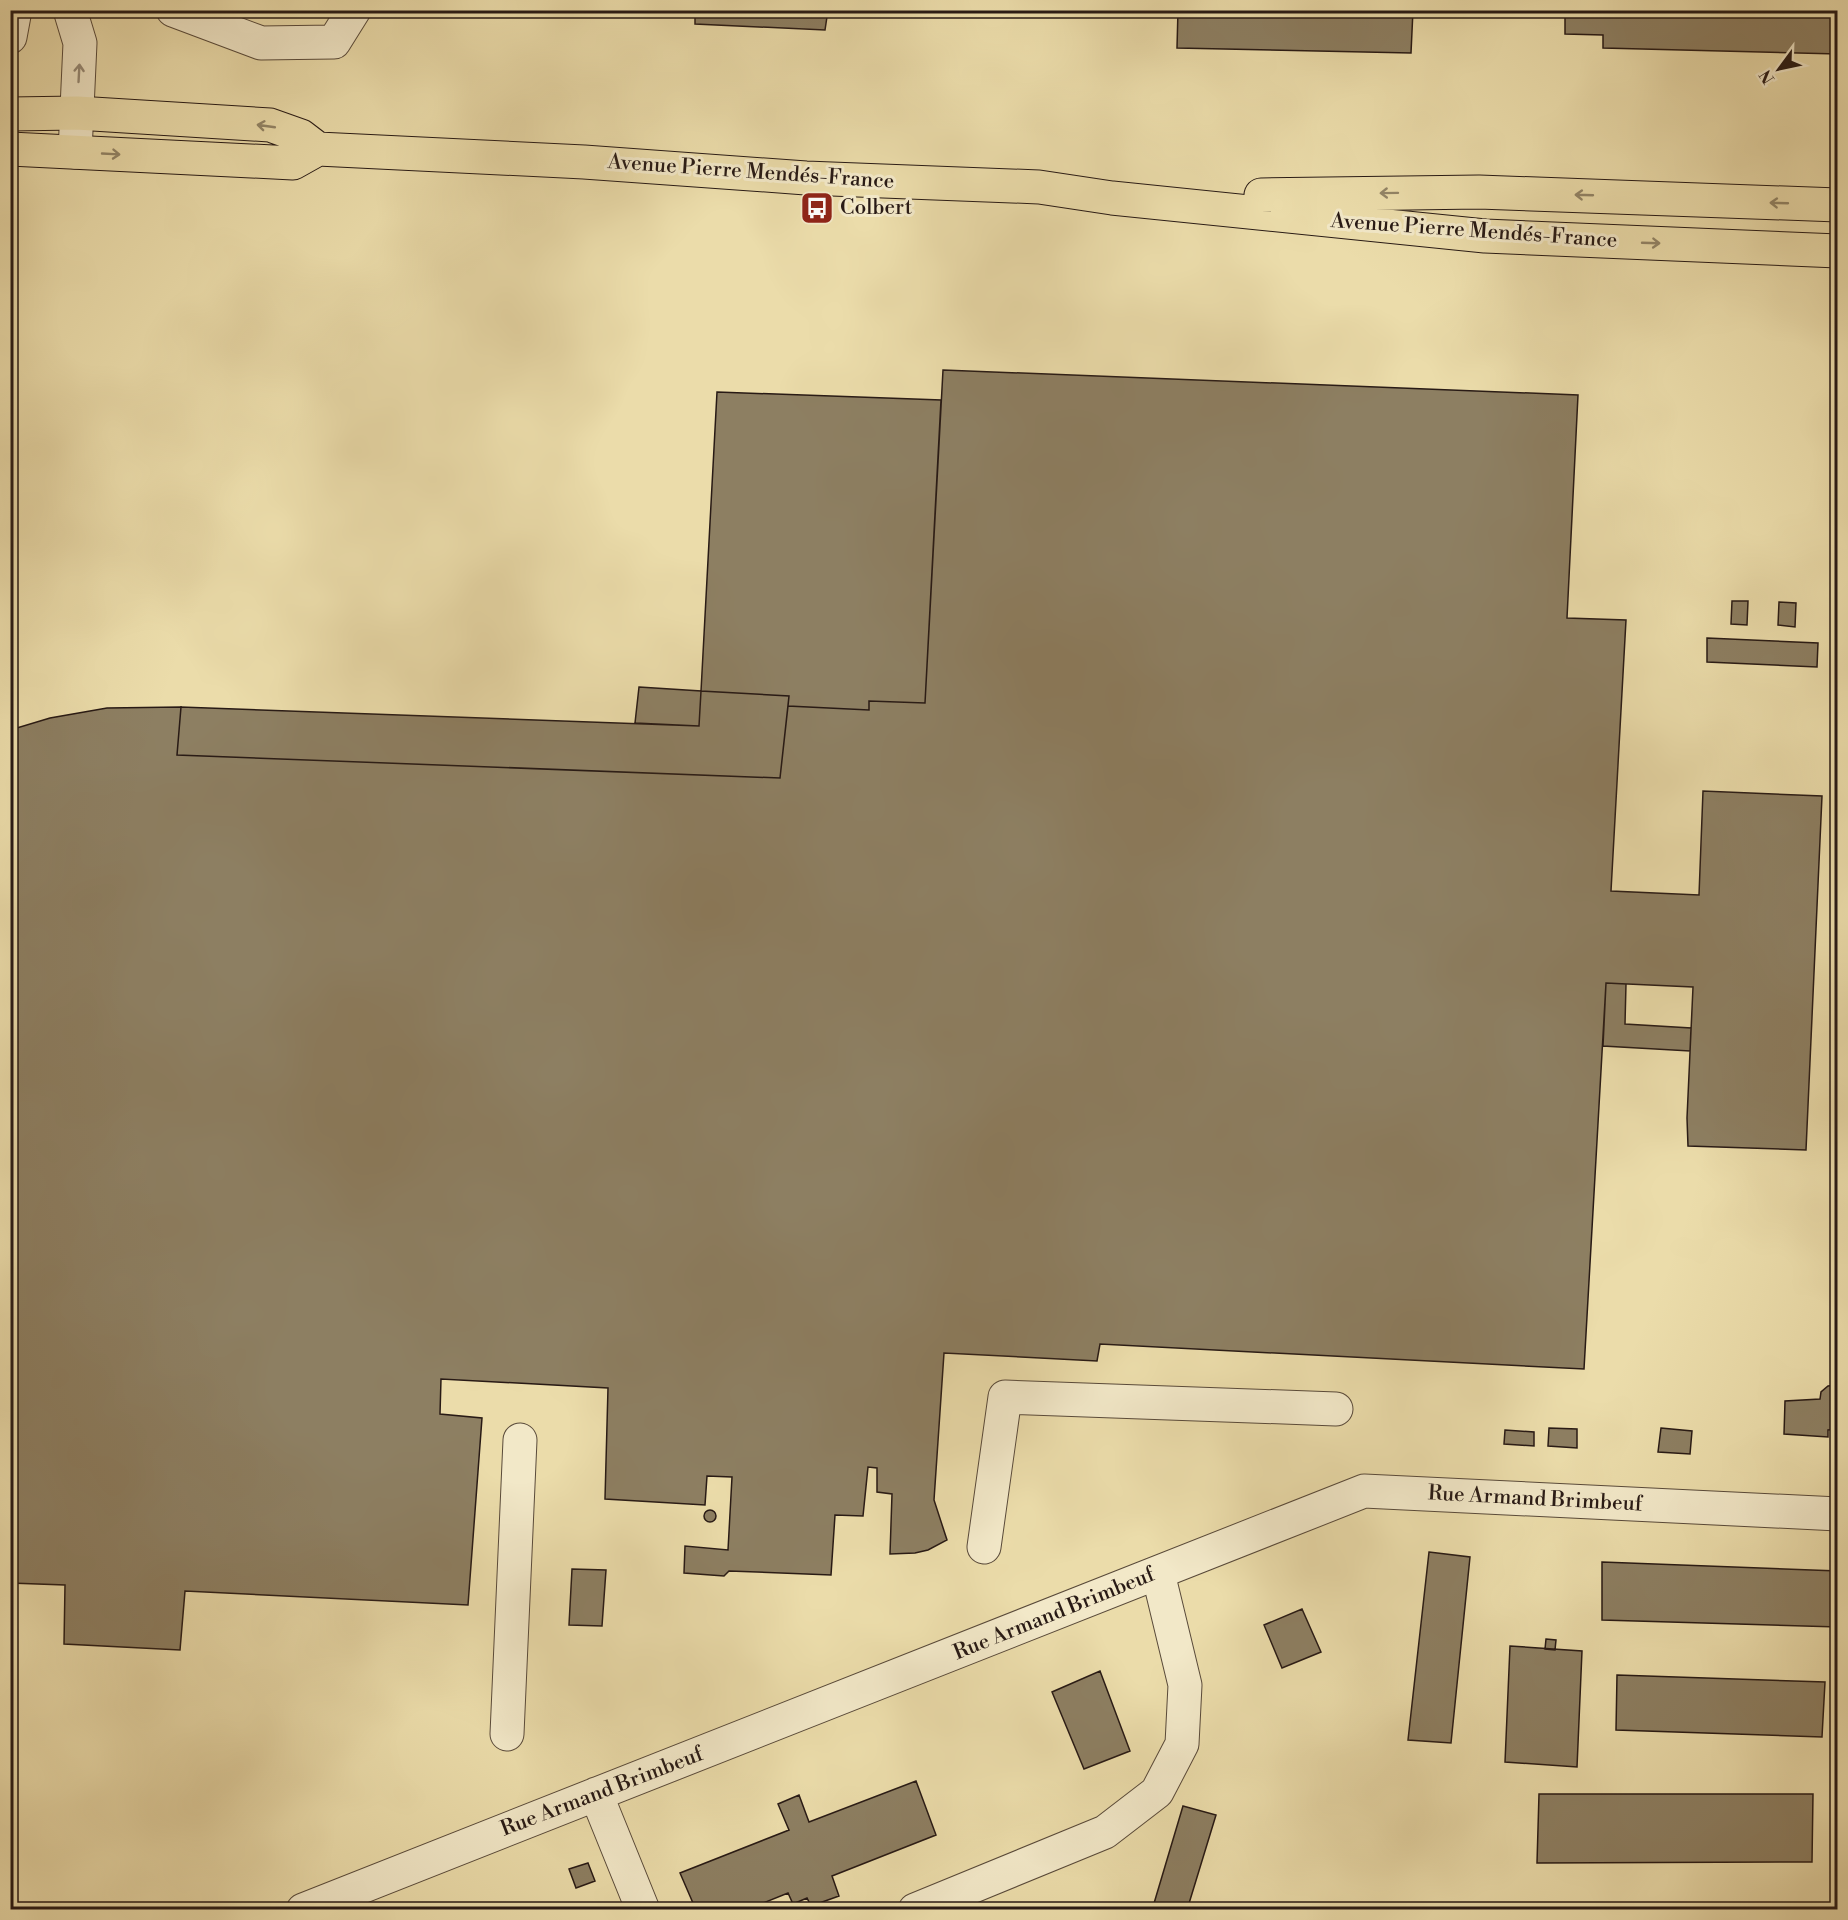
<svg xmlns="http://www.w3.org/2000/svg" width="1848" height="1920" viewBox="0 0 1848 1920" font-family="'Libre Bodoni',serif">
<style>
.building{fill:#8d7f62;stroke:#281a15;stroke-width:1.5}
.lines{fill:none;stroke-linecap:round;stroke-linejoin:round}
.minor-casing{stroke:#594a3a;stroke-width:35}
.major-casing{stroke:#281a15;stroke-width:35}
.minor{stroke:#f2e8c8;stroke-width:33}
.major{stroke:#ebdcaa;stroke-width:33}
.oneway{stroke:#978b77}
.oneway2{stroke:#938567}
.labels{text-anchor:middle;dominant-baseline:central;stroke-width:6;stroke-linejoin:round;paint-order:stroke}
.street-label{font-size:21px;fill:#281a15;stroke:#f2e8c8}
.poi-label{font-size:21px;fill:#281a15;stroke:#f2e8c8;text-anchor:start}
</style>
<rect width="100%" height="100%" fill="#ebdcaa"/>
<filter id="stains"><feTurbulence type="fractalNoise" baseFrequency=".00333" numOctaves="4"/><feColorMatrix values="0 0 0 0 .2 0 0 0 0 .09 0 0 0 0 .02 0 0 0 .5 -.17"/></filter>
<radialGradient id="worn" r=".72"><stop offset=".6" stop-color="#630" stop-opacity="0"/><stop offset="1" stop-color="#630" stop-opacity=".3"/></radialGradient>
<path class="building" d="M695 10H828L825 30 695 24Z
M961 10H1044L1043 15Z
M1178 10H1413L1411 53 1177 48Z
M1565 10H1838V54L1603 48V35L1565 34Z
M943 370 1578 395 1567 618 1626 620 1611 891 1699 895 1703 791 1822 796 1806 1150 1688 1146 1687 1118 1693 987 1606 983 1584 1369 1100 1344 1097 1361 944 1353 934 1500 947 1540 928 1550 915 1553 890 1554 892 1494 877 1492V1468L868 1467 863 1516 835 1515 831 1575 729 1571 724 1576 684 1573 685 1546 728 1550 732 1477 707 1476 705 1505 605 1499 608 1388 441 1379 440 1414 482 1418 468 1605 185 1591 180 1650 64 1644 65 1585 10 1583V730L50 718 107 708 181 707 177 755 780 778 788 706 869 710V701L925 703Z
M717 392 941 400 925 703 869 701V710L788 706 789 696 701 691Z
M1732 601H1748L1747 625 1731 624Z
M1779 602 1796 603 1795 627 1778 625Z
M1707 638 1818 643 1817 667 1707 662Z
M639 687 701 691 699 726 635 723Z
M701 691 789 696 780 778 177 755 181 707 699 726Z
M1606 983 1626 984 1625 1024 1691 1028 1690 1051 1603 1046Z
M1838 1385V1429L1828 1430V1437L1784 1434 1785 1401 1820 1399 1821 1392 1828 1386Z
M1549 1428 1577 1429V1448L1548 1446Z
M1661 1428 1692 1431 1690 1454 1658 1452Z
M1505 1430 1534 1432V1446L1504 1444Z
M704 1516a6 6 0 1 1 12 0a6 6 0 1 1-12 0Z
M1429 1552 1470 1557 1451 1743 1408 1740Z
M1602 1562 1838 1571V1627L1602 1620Z
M572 1569 606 1570 602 1626 569 1625Z
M1302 1609 1321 1652 1282 1668 1264 1625Z
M1546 1639 1556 1640 1555 1650 1545 1649Z
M1510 1646 1582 1651 1577 1767 1505 1762Z
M1100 1671 1130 1751 1084 1769 1052 1692Z
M1617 1675 1825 1682 1822 1737 1616 1730Z
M916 1781 936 1835 832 1876 839 1896 811 1906 807 1898 793 1904 788 1893 746 1910H696L680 1873 789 1830 778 1804 799 1795 809 1822Z
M1539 1794H1813L1812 1862 1537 1863Z
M1183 1806 1216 1815 1187 1910H1152Z
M588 1863 595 1881 576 1888 569 1869Z"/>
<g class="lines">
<g class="minor-casing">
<path id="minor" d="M70 10 80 43 75 152
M173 10 261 43 334 42 354 10
M10 37 15 10
M984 1547 1005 1397 1336 1409
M507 1734 520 1440
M596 1794 643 1910
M303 1910 1364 1491 1838 1514
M915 1910 1105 1832 1157 1792 1182 1744 1185 1685 1158 1573"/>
</g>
<g class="major-casing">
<path id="major" d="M10 114 77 113 270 125 301 136 318 149
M10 149 293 163 318 149 584 162 806 178 1039 187 1112 198 1485 236 1838 251
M1261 195 1479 192 1838 205"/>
</g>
<use href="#minor" class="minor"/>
<use href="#major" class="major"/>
</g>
<defs><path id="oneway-shaft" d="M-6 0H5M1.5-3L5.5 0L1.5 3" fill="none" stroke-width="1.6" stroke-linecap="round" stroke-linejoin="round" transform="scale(1.5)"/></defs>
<use class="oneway" href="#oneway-shaft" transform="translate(79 73) rotate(-87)"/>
<g class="oneway2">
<use href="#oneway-shaft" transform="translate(266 126) rotate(-172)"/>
<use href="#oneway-shaft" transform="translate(111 154) rotate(3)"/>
<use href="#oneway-shaft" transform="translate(1389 193) rotate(179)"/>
<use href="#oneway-shaft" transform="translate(1584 195) rotate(-178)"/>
<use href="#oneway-shaft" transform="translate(1779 203) rotate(-178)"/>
<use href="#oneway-shaft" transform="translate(1651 243) rotate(2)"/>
</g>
<defs>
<g id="bus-square" transform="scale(1.725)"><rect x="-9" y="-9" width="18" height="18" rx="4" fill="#8f2418" stroke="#f2e8c8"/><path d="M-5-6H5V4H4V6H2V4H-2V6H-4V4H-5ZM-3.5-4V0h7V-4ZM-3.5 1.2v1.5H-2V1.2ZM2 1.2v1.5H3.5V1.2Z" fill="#fff"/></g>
</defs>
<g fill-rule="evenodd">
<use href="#bus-square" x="817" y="208"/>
</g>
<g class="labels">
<g class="street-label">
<text transform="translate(751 172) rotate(4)">Avenue Pierre Mendés-France</text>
<text transform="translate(1474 231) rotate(4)">Avenue Pierre Mendés-France</text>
<text transform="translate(1535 1499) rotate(3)">Rue Armand Brimbeuf</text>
<text transform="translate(1054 1614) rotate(-22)">Rue Armand Brimbeuf</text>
<text transform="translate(602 1792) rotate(-21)">Rue Armand Brimbeuf</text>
</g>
<g class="poi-label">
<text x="840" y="208">Colbert</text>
</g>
</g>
<rect width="1848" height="1920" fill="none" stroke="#ebdcaa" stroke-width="36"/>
<rect x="12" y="12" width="1824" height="1896" fill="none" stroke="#281a15" stroke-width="3"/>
<rect x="18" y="18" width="1812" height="1884" fill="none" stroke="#281a15" stroke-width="1.5"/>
<g transform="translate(1779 69) rotate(237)" stroke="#f2e8c8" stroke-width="4.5" paint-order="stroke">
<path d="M0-4.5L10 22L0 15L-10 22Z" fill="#281a15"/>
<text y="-9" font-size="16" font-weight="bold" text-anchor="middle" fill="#281a15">N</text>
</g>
<rect width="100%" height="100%" filter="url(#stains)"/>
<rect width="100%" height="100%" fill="url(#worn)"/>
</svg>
